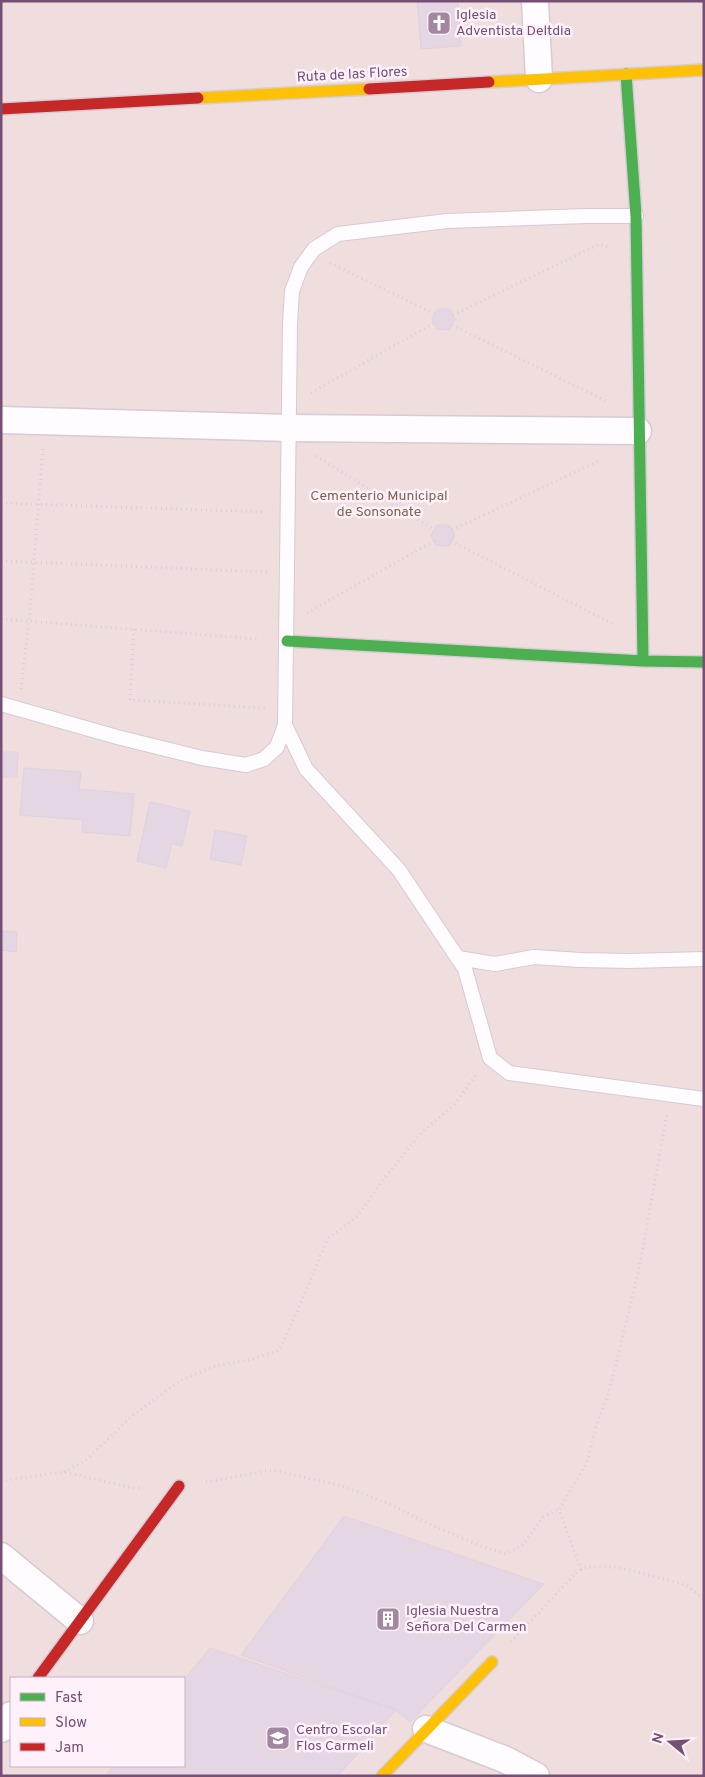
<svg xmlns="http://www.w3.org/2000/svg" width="705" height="1777" viewBox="0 0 705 1777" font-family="Overpass,sans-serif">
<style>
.green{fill:#efdedd;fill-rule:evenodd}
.building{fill:#e4d6e2;stroke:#e0d1de}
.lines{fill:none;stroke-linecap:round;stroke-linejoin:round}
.lane-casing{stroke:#d6cad4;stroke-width:16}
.street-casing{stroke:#d6cad4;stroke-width:29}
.fast-casing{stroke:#d6ccd5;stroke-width:14}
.slow-casing{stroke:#d6ccd5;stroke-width:14}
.jam-casing{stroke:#d6ccd5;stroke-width:14}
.path{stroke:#d8cdd8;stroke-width:3;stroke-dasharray:1 4;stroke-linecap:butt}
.lane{stroke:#fefcfe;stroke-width:14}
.street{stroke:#fefcfe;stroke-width:26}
.fast{stroke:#4caf50;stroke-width:11}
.slow{stroke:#ffc107;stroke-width:11}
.jam{stroke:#c62828;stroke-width:11}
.labels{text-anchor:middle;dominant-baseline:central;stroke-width:5;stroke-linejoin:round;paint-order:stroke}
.poi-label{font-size:14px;fill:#754f74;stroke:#fef1fa;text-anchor:start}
.street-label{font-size:14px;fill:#754f74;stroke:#fef1fa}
.park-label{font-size:14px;fill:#85624e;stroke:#fef1fa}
</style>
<rect width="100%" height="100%" fill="#f8eef5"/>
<path class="green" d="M1 1H704V1776H1ZM11 1678H184V1766H11Z"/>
<path class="building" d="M417 1H458L461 46 421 49Z
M438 309H450L455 320 449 330 437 329 432 319Z
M437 525H449L452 530 455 536 449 546 436 545 431 535Z
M1 752H18L17 777H1Z
M24 768 81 772 79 789 134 794 130 836 82 832 83 820 20 815Z
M150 802 190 811 182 846 172 844 166 868 137 861Z
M215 830 247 836 241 865 210 859Z
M1 931 17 932 16 952 1 950Z
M344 1516 544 1584 410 1722 396 1710 241 1655Z
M210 1648 396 1710 338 1776H105L113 1766H184V1680Z"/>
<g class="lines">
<g class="lane-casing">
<path id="lane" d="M1 704 117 737 202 758 246 765 264 759 277 747 285 725 290 324 292 291 301 267 314 249 338 234 447 221 586 216H636
M285 725 306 769 399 870 465 969 490 1058 509 1073 704 1099
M458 958 495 964 534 957 580 960 630 961 704 959"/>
</g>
<g class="street-casing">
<path id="street" d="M535 1 539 79
M1 420 289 428 638 431
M1 1556 80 1621
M1 1729 11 1715
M426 1729 506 1760 536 1776"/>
</g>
<g class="fast-casing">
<path id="fast" d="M626 74 636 216 643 661
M287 641 643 661 704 662"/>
</g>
<g class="slow-casing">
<path id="slow" d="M489 82 704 70
M198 98 369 89
M382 1776 492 1662"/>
</g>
<g class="jam-casing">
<path id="jam" d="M369 89 489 82
M1 109 198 98
M38 1678 179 1486"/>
</g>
<path class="path" d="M330 263 435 314
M453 315 600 244 608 247
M452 325 606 401
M311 393 434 323
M316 456 435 530
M1 503 266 512
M452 530 601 460
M451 541 615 625
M1 561 267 572
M307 613 434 541
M1 619 259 639
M134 629 130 700 265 708
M21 689 29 621 43 449
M64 1472 85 1461 132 1416 181 1380 215 1366 253 1359 279 1350 294 1319 328 1238 358 1216 382 1181 423 1131 454 1105 476 1075
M1 1482 13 1479 64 1472 133 1488H143
M206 1482 272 1470 343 1486 385 1502 432 1525 483 1547 506 1554 524 1544 543 1517 559 1509
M581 1570 559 1509 587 1463 595 1429 607 1397 617 1360 639 1269 667 1114
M511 1642 578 1571 587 1567 603 1566 622 1568 686 1585 704 1599"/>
<use href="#lane" class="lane"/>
<use href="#street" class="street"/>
<use href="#fast" class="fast"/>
<use href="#slow" class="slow"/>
<use href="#jam" class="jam"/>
</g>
<defs>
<g id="church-square" transform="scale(1.25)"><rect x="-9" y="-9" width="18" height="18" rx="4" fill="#a387a1" stroke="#fef1fa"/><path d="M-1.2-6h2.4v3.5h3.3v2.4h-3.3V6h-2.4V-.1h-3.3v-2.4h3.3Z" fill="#fff"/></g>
<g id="building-square" transform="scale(1.25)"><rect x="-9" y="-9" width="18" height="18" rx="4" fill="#a387a1" stroke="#fef1fa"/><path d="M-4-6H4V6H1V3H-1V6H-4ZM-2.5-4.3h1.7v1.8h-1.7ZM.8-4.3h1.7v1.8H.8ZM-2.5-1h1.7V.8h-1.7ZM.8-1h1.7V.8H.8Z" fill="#fff"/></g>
<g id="school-square" transform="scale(1.25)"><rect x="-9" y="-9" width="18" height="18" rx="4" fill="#a387a1" stroke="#fef1fa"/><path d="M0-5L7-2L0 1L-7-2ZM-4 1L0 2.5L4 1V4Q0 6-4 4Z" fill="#fff"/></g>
</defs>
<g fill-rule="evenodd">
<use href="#church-square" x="439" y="23"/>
<use href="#building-square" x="388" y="1619"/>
<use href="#school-square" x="278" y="1738"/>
</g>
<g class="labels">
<g class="poi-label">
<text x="456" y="15">Iglesia<tspan x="456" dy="16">Adventista Deltdia</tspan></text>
<text x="406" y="1611">Iglesia Nuestra<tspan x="406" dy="16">Señora Del Carmen</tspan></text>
<text x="296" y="1730">Centro Escolar<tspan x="296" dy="16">Flos Carmeli</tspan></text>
</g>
<g class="street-label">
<text transform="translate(352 75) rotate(-3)">Ruta de las Flores</text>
</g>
<g class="park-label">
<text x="379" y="496">Cementerio Municipal<tspan x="379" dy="16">de Sonsonate</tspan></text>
</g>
</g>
<rect width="705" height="1777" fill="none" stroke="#754f74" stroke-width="5"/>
<rect x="10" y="1677" width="175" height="90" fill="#fef1fa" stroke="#c7b0c4"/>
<rect x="20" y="1693" width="25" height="8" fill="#4caf50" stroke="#c7b0c4"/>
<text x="55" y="1702" font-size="15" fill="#754f74">Fast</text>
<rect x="20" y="1718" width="25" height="8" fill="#ffc107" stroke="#c7b0c4"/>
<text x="55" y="1727" font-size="15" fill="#754f74">Slow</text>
<rect x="20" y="1743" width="25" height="8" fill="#c62828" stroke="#c7b0c4"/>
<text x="55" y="1752" font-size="15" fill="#754f74">Jam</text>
<g transform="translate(670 1742) rotate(288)" stroke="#fef1fa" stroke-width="4" paint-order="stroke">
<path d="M0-4L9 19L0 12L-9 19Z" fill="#754f74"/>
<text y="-8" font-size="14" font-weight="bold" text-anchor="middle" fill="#754f74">N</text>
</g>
</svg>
